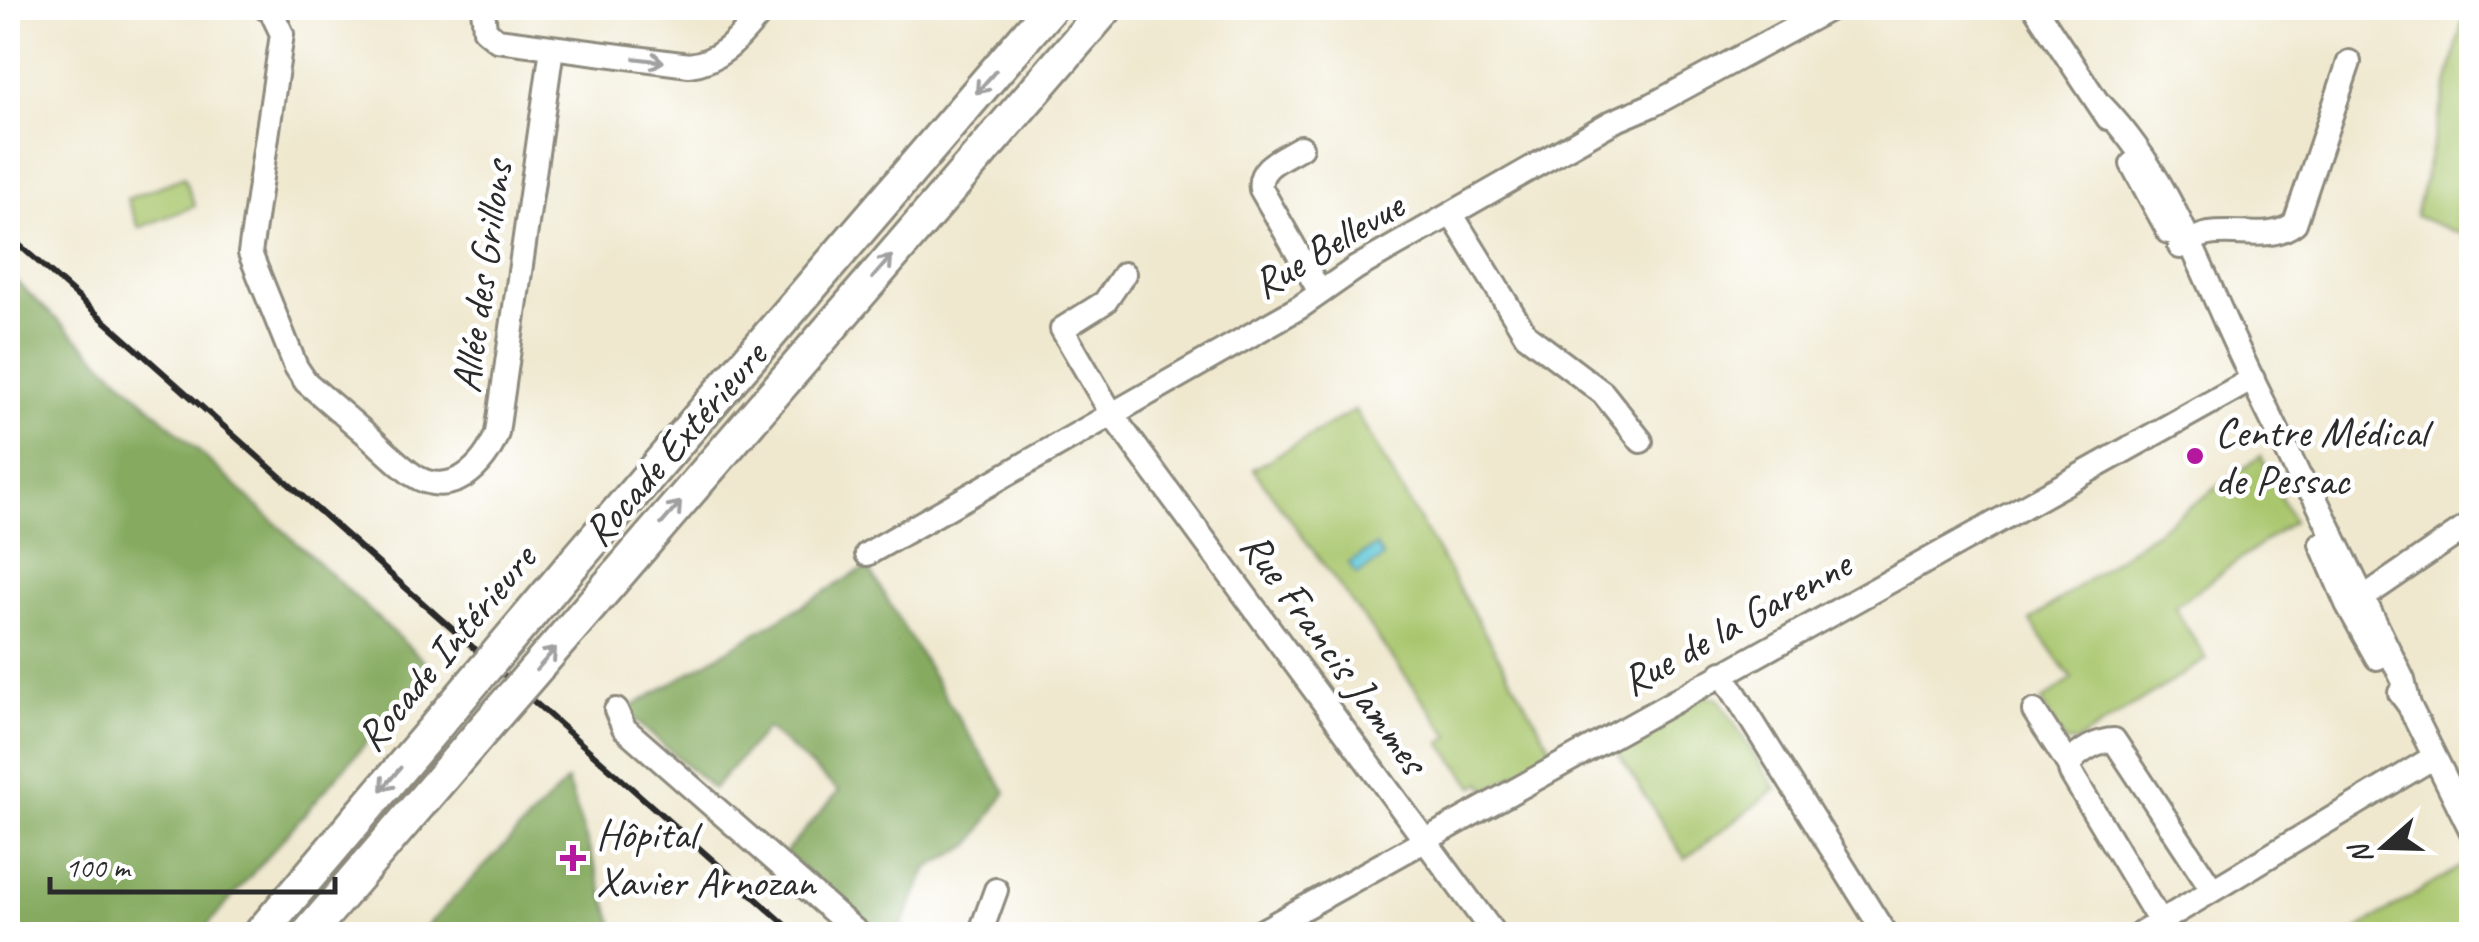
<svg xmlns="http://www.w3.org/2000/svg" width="2479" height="942" viewBox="0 0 2479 942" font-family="Caveat,sans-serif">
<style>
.green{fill:#a9c66d;stroke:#6a784c;stroke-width:2.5}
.forest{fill:#86ab60;stroke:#586b46;stroke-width:2.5}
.water{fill:#5dc7d8;stroke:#447982;stroke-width:2.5}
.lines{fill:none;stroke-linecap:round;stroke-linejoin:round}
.minor-casing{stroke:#8d8a7d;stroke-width:28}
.highway-casing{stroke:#8d8a7d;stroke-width:38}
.minor{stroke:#fff;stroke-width:22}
.highway{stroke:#fff;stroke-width:32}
.rail{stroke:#2b2b2b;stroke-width:6}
.highway-bridge-casing{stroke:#8d8a7d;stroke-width:38;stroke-linecap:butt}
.highway-bridge{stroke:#fff;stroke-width:32}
.oneway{stroke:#a0a0a0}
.poi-dot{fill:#b5179e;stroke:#fff;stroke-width:4}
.labels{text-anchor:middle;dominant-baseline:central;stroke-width:9;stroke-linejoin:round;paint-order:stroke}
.street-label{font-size:42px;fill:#2b2b2b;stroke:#fff}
.poi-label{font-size:42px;fill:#2b2b2b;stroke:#fff;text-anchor:start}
</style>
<rect width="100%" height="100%" fill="#fff"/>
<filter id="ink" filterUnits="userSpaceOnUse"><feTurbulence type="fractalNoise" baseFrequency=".01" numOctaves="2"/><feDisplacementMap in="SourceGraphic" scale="20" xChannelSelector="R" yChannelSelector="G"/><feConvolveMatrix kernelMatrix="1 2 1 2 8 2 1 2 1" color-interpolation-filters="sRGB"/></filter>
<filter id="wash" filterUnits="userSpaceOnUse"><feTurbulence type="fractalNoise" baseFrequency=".0048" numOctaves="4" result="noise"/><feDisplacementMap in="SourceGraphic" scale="40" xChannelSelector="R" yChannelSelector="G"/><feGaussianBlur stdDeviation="2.25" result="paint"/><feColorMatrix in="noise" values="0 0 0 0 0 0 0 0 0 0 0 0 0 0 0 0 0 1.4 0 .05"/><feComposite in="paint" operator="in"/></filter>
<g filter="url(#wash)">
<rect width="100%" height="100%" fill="#efe8cf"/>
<path class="green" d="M2466 8H2472L2471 238 2415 216Z
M184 177 195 206 139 228 127 199Z
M1355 410 1554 752 1487 790 1482 782 1474 787 1441 743 1450 736 1253 469Z
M2261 456 2293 521 2174 607 2207 659 2076 742 2065 743 2041 702 2072 679 2030 621Z
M1704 696 1719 699 1776 789 1685 859 1614 747Z
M2460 867 2471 887V934H2350Z"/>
<path class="forest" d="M8 274 439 675 425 682 400 704 200 934H8Z
M869 569 952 708 1006 792 971 845 928 868 898 934H877L785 853 839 791 767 728 713 789 625 711 860 571Z
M567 781 617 934H419Z"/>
<path class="water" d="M1376 546 1383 558 1357 575 1349 563Z"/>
</g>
<g filter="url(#ink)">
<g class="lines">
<g class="minor-casing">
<path id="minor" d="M265 8 271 11 282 34 250 253 296 367 306 382C328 401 350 420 372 439 385 451 399 465 413 475 450 500 485 467 497 433L552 48
M483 8 485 30 497 40 689 65C725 61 743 33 765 8
M2035 8 2108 118
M2101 105C2161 167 2192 246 2226 323 2249 375 2275 425 2299 476L2314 496 2403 680 2409 705
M1301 147C1284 158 1257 166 1261 189L1320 292
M2132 164 2169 232
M1452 215 1526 335 1603 393 1641 441
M2180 247C2189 243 2199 235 2209 234 2237 229 2271 242 2295 223L2349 62
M1124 274 1105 302 1062 329 1113 416 1494 934
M2321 544 2347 604 2377 658
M867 554 1300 307 1356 268 1612 122 1652 105 1831 8
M2349 603 2370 593 2472 523
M1722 673 1885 934
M2400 693 2409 705 2472 832
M616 710 624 728 859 934
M2034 711 2069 765
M2160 922 2071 773 2069 765C2078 751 2099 740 2114 740L2212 889
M980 934 996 890
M1257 934 2253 379
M2140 934 2434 757"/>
</g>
<g class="highway-casing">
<path id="highway" d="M573 564 1050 8
M607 587 1106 8
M260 934 454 705
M308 934 483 730"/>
</g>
<use href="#minor" class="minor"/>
<use href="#highway" class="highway"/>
<path class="rail" d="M8 235 796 934"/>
<g class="highway-bridge-casing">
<path id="highway-bridge" d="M454 705 573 564
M483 730 607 587"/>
</g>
<use href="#highway-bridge" class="highway-bridge"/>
</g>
<defs><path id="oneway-shaft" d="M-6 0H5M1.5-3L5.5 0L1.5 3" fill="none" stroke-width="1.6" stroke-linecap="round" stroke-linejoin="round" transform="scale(2.5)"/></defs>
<g class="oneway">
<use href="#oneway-shaft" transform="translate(649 60) rotate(7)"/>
<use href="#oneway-shaft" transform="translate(986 82) rotate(131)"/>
<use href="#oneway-shaft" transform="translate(882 267) rotate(-49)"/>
<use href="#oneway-shaft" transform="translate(671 513) rotate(-49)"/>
<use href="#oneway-shaft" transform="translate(546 659) rotate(-49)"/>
<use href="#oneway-shaft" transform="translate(391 779) rotate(130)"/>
</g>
</g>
<g class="poi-dot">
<circle cx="2195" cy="456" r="10"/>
<path d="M568 843h10v10h10v10h-10v10h-10v-10h-10v-10h10z"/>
</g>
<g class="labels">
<g class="street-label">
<text transform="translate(1328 245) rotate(-31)">Rue Bellevue</text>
<text transform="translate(482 277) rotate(-82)">Allée des Grillons</text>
<text transform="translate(675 444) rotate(-49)">Rocade Extérieure</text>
<text transform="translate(1736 623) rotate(-29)">Rue de la Garenne</text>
<text transform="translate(446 648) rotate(-50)">Rocade Intérieure</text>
<text transform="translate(1334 653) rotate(54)">Rue Francis Jammes</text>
</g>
<g class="poi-label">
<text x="2215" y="432">Centre Médical<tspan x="2215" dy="48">de Pessac</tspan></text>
<text x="596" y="834">Hôpital<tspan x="596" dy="48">Xavier Arnozan</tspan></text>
</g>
</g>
<rect width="2479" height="942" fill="none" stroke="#fff" stroke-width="40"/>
<g transform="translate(2384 847) rotate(250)" stroke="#ffffff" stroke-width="8" paint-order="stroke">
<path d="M0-8L18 38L0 25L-18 38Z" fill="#2b2b2b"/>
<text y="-15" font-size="28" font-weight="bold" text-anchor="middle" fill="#2b2b2b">N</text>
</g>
<path d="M50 877v15h285v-15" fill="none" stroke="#2b2b2b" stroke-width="5"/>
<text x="65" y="877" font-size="30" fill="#2b2b2b" stroke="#ffffff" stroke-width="8" paint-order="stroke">100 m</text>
</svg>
